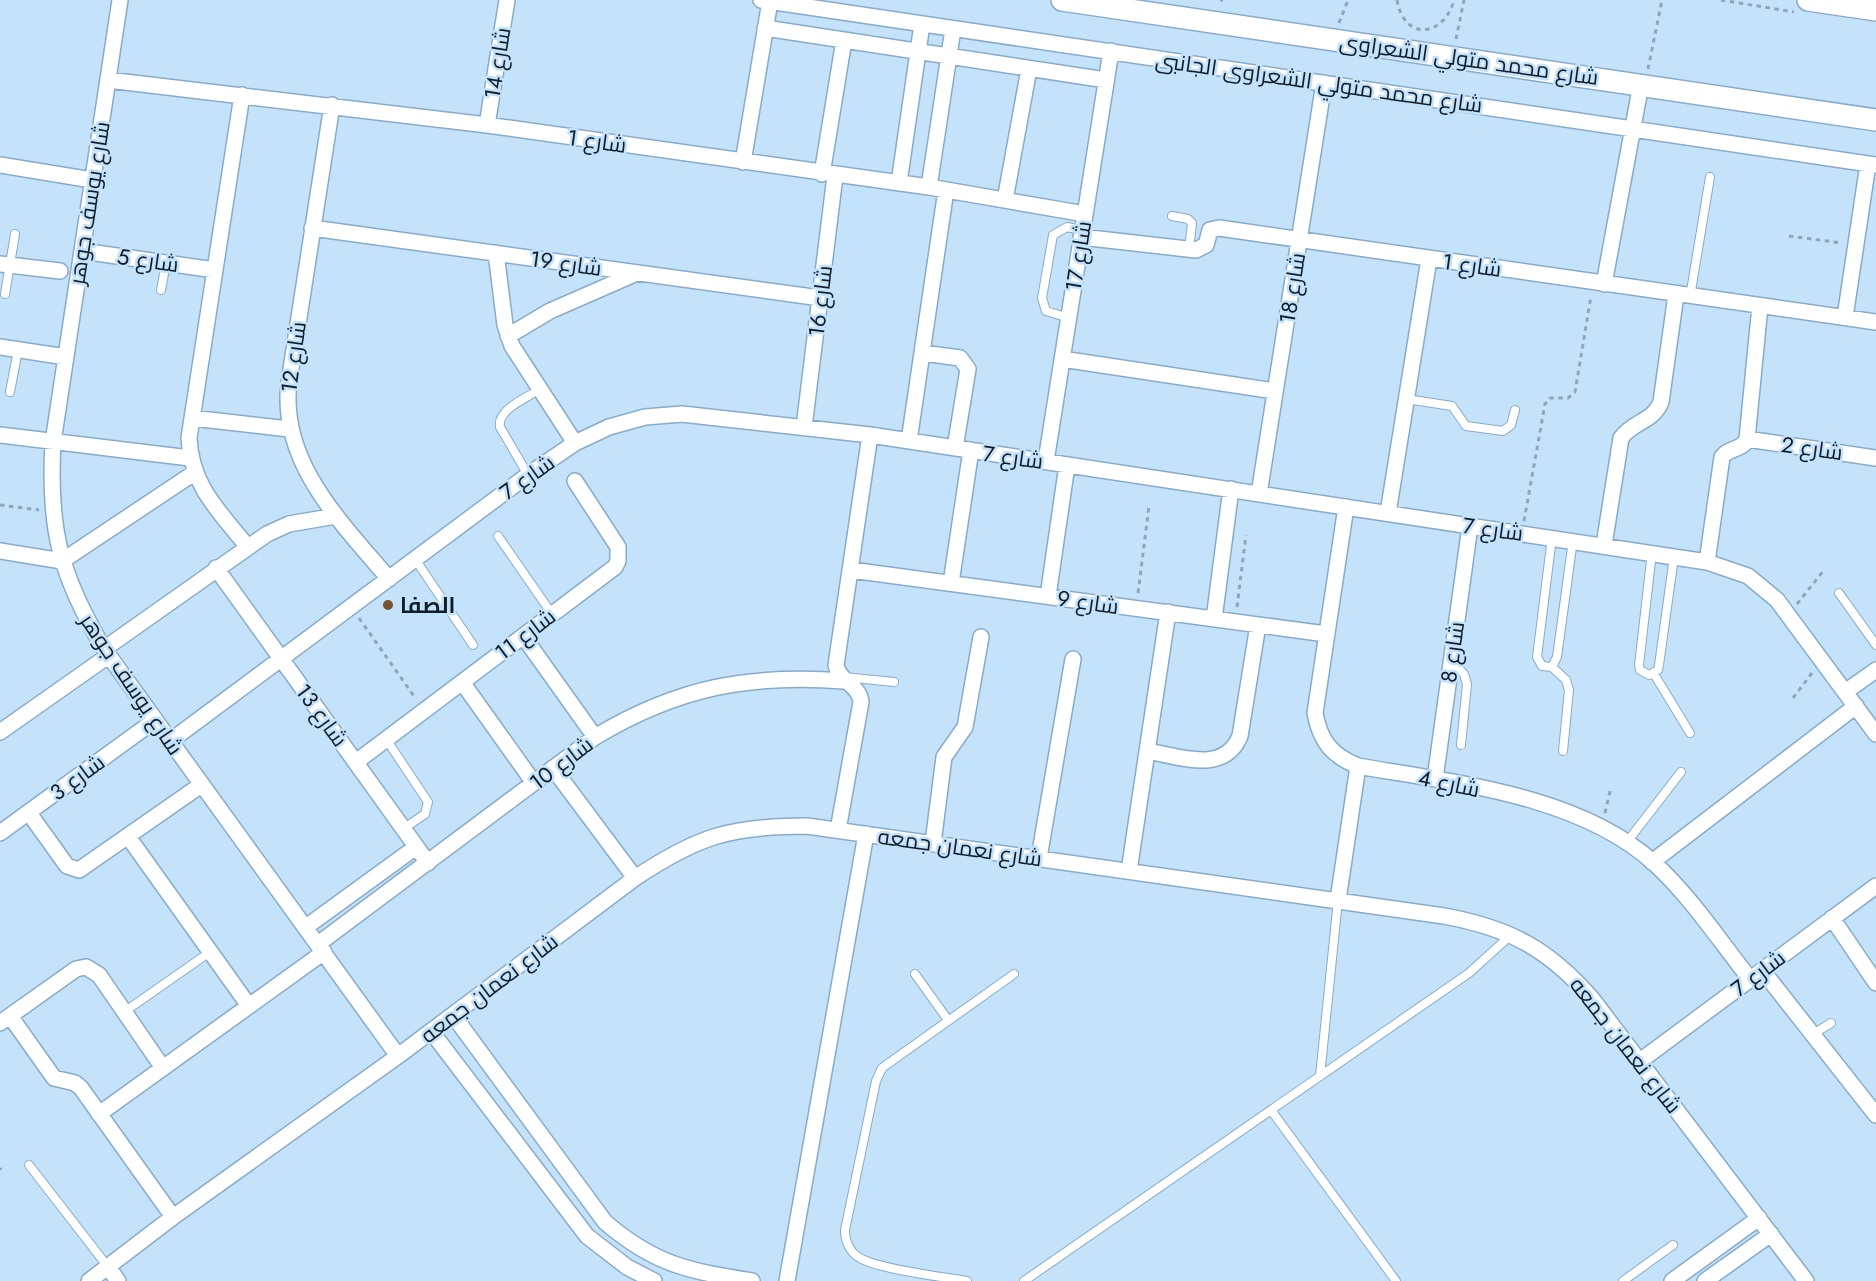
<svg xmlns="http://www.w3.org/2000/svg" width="1876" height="1281" viewBox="0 0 1876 1281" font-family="Jost,Cairo,sans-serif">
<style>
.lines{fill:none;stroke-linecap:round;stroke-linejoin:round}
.lane-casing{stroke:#88abc9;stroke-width:10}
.street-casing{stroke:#88abc9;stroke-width:18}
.secondary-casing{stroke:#88abc9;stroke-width:24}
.path{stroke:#8ea6bb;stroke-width:3;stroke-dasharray:4.5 4.5;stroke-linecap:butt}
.lane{stroke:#fff;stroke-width:8}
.street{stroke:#fff;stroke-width:15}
.secondary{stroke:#fff;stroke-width:21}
.poi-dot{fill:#77522d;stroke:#c5e2fb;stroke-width:2}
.labels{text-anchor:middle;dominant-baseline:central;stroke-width:5;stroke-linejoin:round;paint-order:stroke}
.street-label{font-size:22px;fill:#101e29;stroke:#c5e2fb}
.poi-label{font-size:22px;font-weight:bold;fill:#101e29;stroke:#c5e2fb;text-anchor:start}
</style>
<rect width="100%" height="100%" fill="#c5e2fb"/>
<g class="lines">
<g class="lane-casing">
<path id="lane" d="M1172 216 1188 219 1192 223 1189 250
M161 290 166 263
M5 294 15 234
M1690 297 1710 177
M1069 318 1046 311 1042 298 1053 235 1067 227 1082 230
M10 392 18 350
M1406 399 1452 406 1466 426 1503 431 1511 425 1515 410
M528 475 500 427C497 409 527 398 540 389
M498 536 552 614
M1552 537 1537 657 1542 666 1552 667 1557 657 1573 540
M1652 552 1639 665 1640 670 1649 675 1658 670 1659 665 1674 557
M415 559 473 645
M1839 593 1876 645
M1451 661 1464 674 1467 684 1461 745
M1552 667 1566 680 1569 690 1563 751
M1654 674 1690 733
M844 677 894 682
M386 739 428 802 425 814 403 829
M1627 842 1681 772
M915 974 948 1020
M124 1012 210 952
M1813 1034 1831 1023
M1320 1076 1338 900
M1271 1110 1396 1281
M29 1165 108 1267
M967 1281C943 1277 878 1269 860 1258 850 1253 845 1241 845 1230L876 1081 882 1068 1014 974
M1024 1281 1469 973 1511 935
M1623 1281 1673 1245"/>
</g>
<g class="street-casing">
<path id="street" d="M120 0 53 442C48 529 60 575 104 649L398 1056
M761 0 1876 165
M765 28 1106 80
M108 80 487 125 929 187 1085 214
M242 95 189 438C191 486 219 511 247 546
M332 105 289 382C279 462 341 522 389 579
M487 125 507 0
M743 162 770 1
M0 165 92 180
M822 174 844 40
M899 183 922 24
M929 187 953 29
M1005 200 1029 69
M312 228 820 298
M1081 237 1196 250 1206 245 1210 230 1219 228 1876 322
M82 251 215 270
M496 253 505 325 512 346 575 443
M0 264 60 271
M1604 284 1641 84
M1845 317 1868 164
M508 336 550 311 637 273
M0 347 66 357
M923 353 960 358 968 369 955 448
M1062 359 1275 391
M192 418 289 429
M804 427 835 176
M0 435 190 458
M1747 439 1876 458
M909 441 946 190
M1046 461 1111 51
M1259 494 1324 83
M1346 507 1315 713C1320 741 1332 756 1358 766 1455 783 1579 795 1654 863 1691 897 1719 940 1750 979
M1388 513 1429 259
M1604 545 1621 438C1633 421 1653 422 1661 402L1676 295
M0 551 62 561 194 473
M1707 562 1722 457C1729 447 1742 451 1747 439L1760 306
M216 568 428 863
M851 570 1326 634
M951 583 971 450
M1048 596 1067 465
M1214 619 1231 489
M523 636 595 737
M104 649 267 534 289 524 336 516
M462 682 534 783
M1845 692 1876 670
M0 732 108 656
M169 742 528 475 575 443 609 427 645 417 682 414 870 435 1707 562 1748 576 1777 600 1876 734
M1147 751C1179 756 1224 775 1240 736L1258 625
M356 762 615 567 618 561V547L575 481
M553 768 635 878
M1435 779 1470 526
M29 813 67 866 79 870 201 785
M838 830 861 702C859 684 839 682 836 665L870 435
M0 833 154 721
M129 838 249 1006
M933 843 944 757 965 727 981 637
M1039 858 1073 659
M1652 862 1856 706
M1129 871 1168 612
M1338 900 1358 766
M1832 918 1876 983
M306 927 416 847
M318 944 595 737C678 687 749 674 844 681
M1762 970 1876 1115
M453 1015 605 1222C655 1265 689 1271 752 1281
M10 1016 54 1078 75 1083 81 1088 173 1217
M0 1023 76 969 86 967 99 975 163 1068
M431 1031 587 1236 627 1267 654 1281
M1640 1061 1876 886
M99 1114 324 952
M108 1267 118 1281
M89 1281 173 1217 398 1056 635 878C698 836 731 826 807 826L1444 916C1510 928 1549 949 1593 1000L1806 1281
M787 1281 866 834
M1672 1281 1759 1218
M1705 1281 1771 1234"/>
</g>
<g class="secondary-casing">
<path id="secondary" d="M1062 0 1876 120
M1808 0 1876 10"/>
</g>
<path class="path" d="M1220 0H1223
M1397 0C1404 42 1444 37 1454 0
M1721 0 1794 12
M1339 23 1348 0
M1456 39 1464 0
M1648 69 1662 0
M1789 236 1842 243
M0 505 39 510
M1524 521 1545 404 1550 398H1568L1575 392 1591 296
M1138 593 1149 506
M1797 604 1824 570
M1237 607 1246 535
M359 618 416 699
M1793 698 1812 673
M1605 813 1611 787
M0 1168 1 1170"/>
<use href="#lane" class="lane"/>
<use href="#street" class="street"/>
<use href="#secondary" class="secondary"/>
</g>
<circle class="poi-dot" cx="388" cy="605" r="6"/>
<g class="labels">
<g class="street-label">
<text transform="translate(1469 59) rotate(8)">شارع محمد متولي الشعراوى</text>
<text transform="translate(497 63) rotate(-81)">شارع 14</text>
<text transform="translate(1319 82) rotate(8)">شارع محمد متولي الشعراوى الجانبى</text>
<text transform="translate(597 141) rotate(8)">شارع 1</text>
<text transform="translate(89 203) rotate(-81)">شارع يوسف جوهر</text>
<text transform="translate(1078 256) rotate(-81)">شارع 17</text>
<text transform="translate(148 260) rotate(8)">شارع 5</text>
<text transform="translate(566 263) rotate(8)">شارع 19</text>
<text transform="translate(1472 265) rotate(8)">شارع 1</text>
<text transform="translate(1292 288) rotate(-81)">شارع 18</text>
<text transform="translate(820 301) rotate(-83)">شارع 16</text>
<text transform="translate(293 357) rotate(-82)">شارع 12</text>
<text transform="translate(1812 448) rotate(8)">شارع 2</text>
<text transform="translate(1013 457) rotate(8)">شارع 7</text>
<text transform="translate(527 477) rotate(-35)">شارع 7</text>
<text transform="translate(1493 529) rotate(8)">شارع 7</text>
<text transform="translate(1088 602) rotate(8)">شارع 9</text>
<text transform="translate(525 634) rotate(-37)">شارع 11</text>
<text transform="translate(1452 652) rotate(-82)">شارع 8</text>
<text transform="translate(132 684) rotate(56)">شارع يوسف جوهر</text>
<text transform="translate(322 715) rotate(54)">شارع 13</text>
<text transform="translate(561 763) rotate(-37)">شارع 10</text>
<text transform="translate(77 777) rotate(-36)">شارع 3</text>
<text transform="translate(1449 783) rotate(12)">شارع 4</text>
<text transform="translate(960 847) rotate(8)">شارع نعمان جمعه</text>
<text transform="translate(1758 973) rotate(-37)">شارع 7</text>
<text transform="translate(489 988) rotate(-37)">شارع نعمان جمعه</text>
<text transform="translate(1626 1045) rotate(52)">شارع نعمان جمعه</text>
</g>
<g class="poi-label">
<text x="400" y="605">الصفا</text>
</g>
</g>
</svg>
